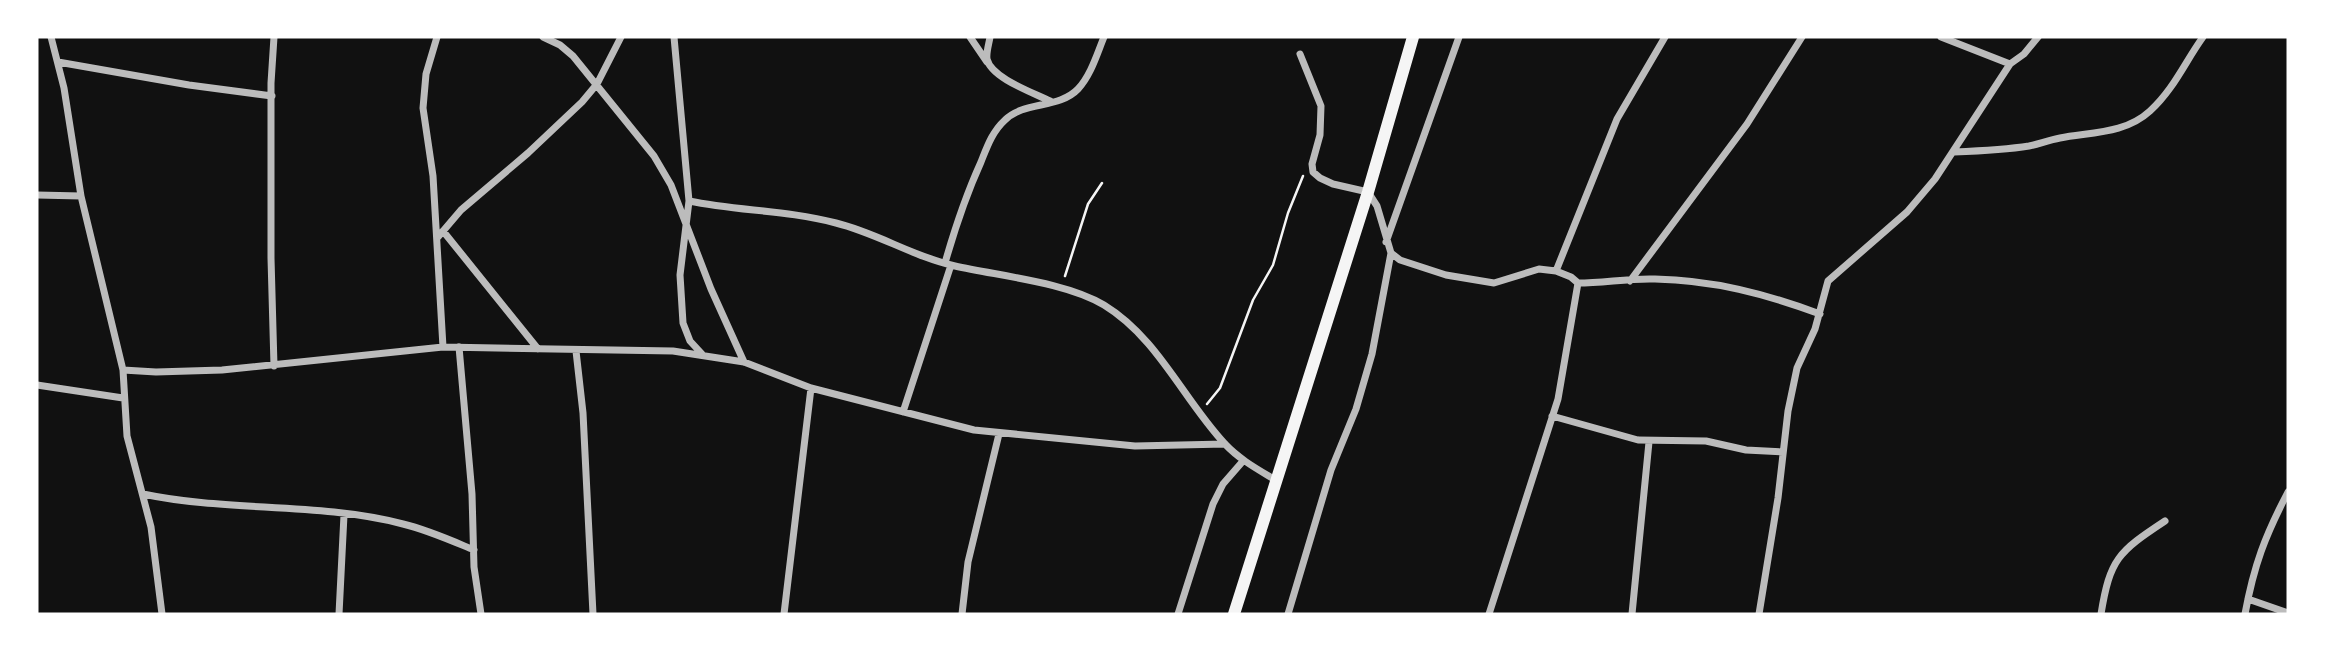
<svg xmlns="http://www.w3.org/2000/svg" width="2325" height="651" viewBox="0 0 2325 651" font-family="'Varela Round',sans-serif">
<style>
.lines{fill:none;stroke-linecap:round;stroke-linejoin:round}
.path{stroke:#f5f5f5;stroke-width:2.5}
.minor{stroke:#bcbcbc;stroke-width:7}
.trunk{stroke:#f5f5f5;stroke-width:12}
</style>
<rect width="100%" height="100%" fill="#111"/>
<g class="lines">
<path class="path" d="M1065 276 1088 204 1102 183
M1207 404 1220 388 1253 300 1273 265 1288 213 1303 176"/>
<path class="minor" d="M51 37 64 88 81 196 123 370 127 436 151 527 162 614
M437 37 426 74 423 108 433 176 443 347
M543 37 560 45 573 56 654 156 671 185 711 289 744 362
M674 37 689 201 680 275 683 323 690 341 702 354
M970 37 987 62
M990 37C989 44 986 52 987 59 991 78 1034 93 1050 101
M1941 37 2010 64
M1300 54 1321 106 1320 135 1312 164 1313 172 1320 178 1333 184 1368 192 1377 206 1391 253 1400 260 1446 275 1494 283 1539 269 1556 271 1571 277 1578 283C1604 283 1629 278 1655 279 1713 280 1766 294 1820 314
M58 62 189 85 272 96
M1954 152C1979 151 2004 150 2029 146 2039 144 2049 140 2060 138 2091 132 2125 134 2150 111 2174 89 2185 62 2203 37
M37 195 81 196
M689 201C737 211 787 210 836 223 877 233 914 257 955 266 999 276 1066 282 1104 305 1158 338 1183 399 1225 444 1240 460 1259 470 1277 481
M443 231 538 349
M438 237 461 210 528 153 582 102 597 84 621 37
M1386 242 1459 37
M945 263C955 228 966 195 981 162 987 147 992 132 1005 120 1024 101 1059 109 1078 89 1091 75 1097 54 1104 37
M1556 271 1617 119 1665 37
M1630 281 1747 124 1802 37
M459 347 472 494 474 567 481 614
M576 351 583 413 593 614
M274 366 271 258V83L274 37
M123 370 156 372 222 370 443 347 673 351 744 362 811 388 974 430 1135 446 1225 444
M37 385 123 398
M903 412 951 265
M1552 416 1638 440 1706 441 1746 450 1783 452
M143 494C228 512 318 502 403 524 428 530 450 540 474 550
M2248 599 2288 613
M339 614 344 515
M784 614 811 388
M962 614 968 562 999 434
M1178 614 1213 504 1223 484 1243 461
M1288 614 1331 470 1356 409 1372 354 1391 253
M1489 614 1558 399 1578 283
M1632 614 1649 442
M1759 614 1778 498 1788 411 1797 368 1815 329 1828 281 1907 212 1935 179 2010 64 2024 54 2038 37
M2101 614C2110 559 2118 552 2165 521
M2245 614C2254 565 2265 536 2288 492"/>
<path class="trunk" d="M1234 614 1368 192 1413 37"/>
</g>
<rect width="2325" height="651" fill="none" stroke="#ffffff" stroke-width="77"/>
</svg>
